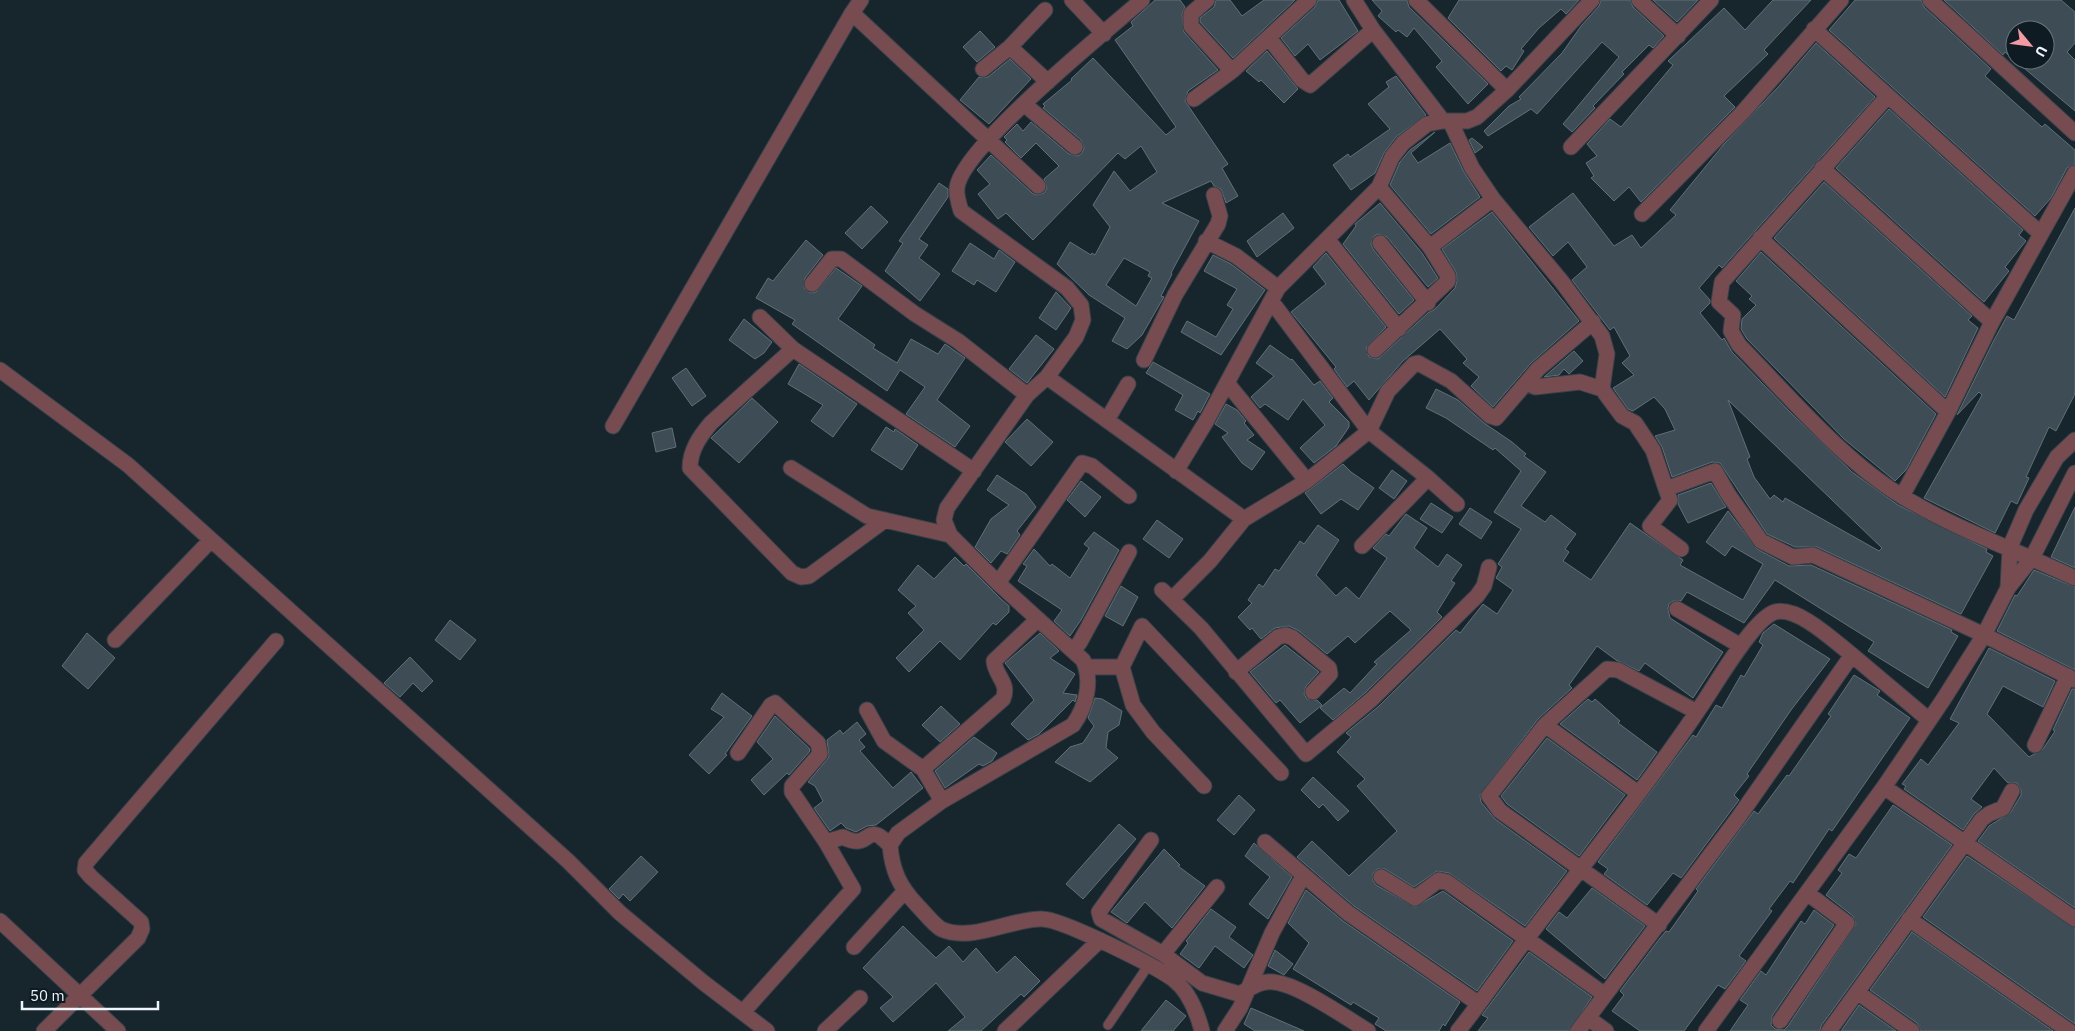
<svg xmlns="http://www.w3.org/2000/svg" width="2075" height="1031" viewBox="0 0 2075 1031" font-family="'IBM Plex Sans',sans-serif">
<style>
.building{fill:#3e4d55;stroke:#607078;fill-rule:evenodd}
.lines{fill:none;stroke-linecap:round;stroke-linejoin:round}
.service-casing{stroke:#354249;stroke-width:11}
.minor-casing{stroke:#354249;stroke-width:17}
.service{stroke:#774c51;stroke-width:9}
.minor{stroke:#774c51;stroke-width:15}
</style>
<rect width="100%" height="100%" fill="#17252c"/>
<path class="building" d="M1155 0H1180L1185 7 1182 14 1184 32 1218 70 1188 91 1185 101 1228 164 1222 168 1238 196 1226 203 1221 189 1214 186 1211 181 1162 203 1199 221 1171 273 1172 274 1161 296 1164 297 1161 302 1142 335 1127 349 1112 341 1125 318 1089 295 1057 264 1070 242 1091 255 1092 253 1095 255 1110 227 1093 205 1114 171 1130 191 1157 172 1141 146 1125 159 1118 153 1033 240 1006 213 998 219 978 194 990 184 977 170 991 155 1032 193 1036 195 1044 193 1047 188 1044 179 1059 166 1036 143 1021 158 1005 142 1007 140 1004 137 1017 124 1023 131 1031 122 1069 154 1078 156 1082 153 1084 148 1081 140 1043 108 1045 106 1043 104 1072 80 1071 79 1093 58 1166 135 1176 127 1115 40 1133 26 1131 22ZM1124 258 1150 272 1148 276 1152 278 1136 306 1106 285Z
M1216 0H1230L1242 16 1264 0H1295L1233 58 1200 22V18L1214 7Z
M1318 0H1339L1358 31 1320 60 1308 44 1295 56 1281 38 1315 7Z
M1372 0H1407L1409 7 1488 84 1468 104 1436 67 1442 61 1414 28 1407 37 1398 30 1396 32 1378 16 1382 11Z
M1459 0H1579L1566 14 1561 9 1539 28 1521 49 1524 51 1512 70 1506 66 1501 71 1448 18Z
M1601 0H1630L1633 7 1664 36 1653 48 1649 45 1622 72 1624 74 1593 106 1595 108 1572 132 1563 124 1619 57 1602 42 1537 114 1531 109 1488 136 1484 131 1509 106 1521 99 1519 97 1562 53 1581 26 1599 6Z
M1653 0H1698L1677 22Z
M1773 0H1811L1764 50 1768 54 1724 96 1735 107 1641 202 1629 187 1614 201 1591 178 1594 176 1586 163 1597 156 1587 144 1610 119 1621 127 1673 65 1668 61 1724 8 1745 30Z
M1855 0H1921L1924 7 1991 69 1985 76 2042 127 2045 124 2075 150V164L2067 168 2051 198 2035 216 1829 30Z
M1944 0H2061L2075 12V43L2067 52 2075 60V111L2005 52 2003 55ZM2015 30H2045V60H2015Z
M980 31 995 47 977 62 963 47Z
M1816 43 1875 97 1722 268 1719 265 1699 288 1710 300V303L1700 313 1722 340 1724 338 1732 352 1790 412 1852 472 1898 505 1987 549 1986 552 1993 556 1961 614 1817 547H1795L1767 534 1720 463 1712 462 1672 477 1662 447 1655 436 1675 430 1665 409 1654 397 1633 411 1628 409 1613 388 1634 375 1622 363 1630 356 1614 327 1610 330 1572 280 1587 267 1568 242 1553 256 1529 227 1573 193 1614 246 1632 235 1641 248 1676 215 1670 210 1724 144 1779 86ZM1728 400 1882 548 1879 551 1785 498 1783 502 1774 495 1770 499 1754 477 1747 459 1750 457Z
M1267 51 1298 89 1284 103 1261 80 1259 82 1246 71Z
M1010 59 1031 79 989 124 960 100 979 77H988Z
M1396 76 1426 115 1396 137 1384 153 1375 173 1351 190 1333 165 1348 154 1350 157 1390 129 1368 104 1389 87 1386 82Z
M1889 109 2023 230 2019 235 2026 241 2005 267 2009 271 1984 302 1836 168Z
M1435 132 1411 153 1418 163 1450 143 1464 172 1480 197 1431 234 1390 185 1400 162 1410 150Z
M1472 138 1483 147 1475 153 1469 140Z
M1824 182 1972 316 1968 320 1978 328 1945 397 1774 238Z
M939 183 948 189V197L919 239 928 245 919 258 940 274 920 301 885 271 903 243 899 241Z
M1380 203 1422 253 1438 278 1428 287 1387 237 1379 234 1374 236 1371 244 1373 249 1414 300 1399 314 1343 244 1356 226 1355 224Z
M871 206 888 222 862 249 845 233Z
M2075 208V394L2056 431 2049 427 2026 477 2029 478 2017 504 2011 501 1995 533 1924 498 1982 395 1979 392 1957 415 1994 340 2007 316 2014 320Z
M1492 212 1579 321 1531 363 1493 407 1471 386 1479 377 1463 363 1467 359 1440 329 1403 361 1369 400 1354 381 1347 387 1334 369 1336 367 1291 312 1326 284 1313 267 1326 253 1386 327 1366 348 1369 357 1378 359 1429 312 1434 310 1455 288 1457 281 1456 272 1442 249Z
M1283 213 1294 228 1257 257 1247 241Z
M806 240 823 255 805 278 804 288 810 293 816 292 836 268 862 286 838 319 875 345 873 348 897 363 911 339 938 354 945 344 965 358 937 400 970 426 955 447 906 414 925 387 900 370 887 391 792 324 795 320 756 298 768 278 773 281Z
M970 243 994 259 999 250 1015 262 996 292 977 280 974 285 952 271Z
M1761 252 1936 414 1906 470 1895 481 1844 439 1747 339 1741 329 1742 319 1756 305 1749 299 1752 296 1736 281Z
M1213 255 1231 264 1265 290 1221 355 1181 332 1187 321 1216 337 1233 309 1227 305 1237 289 1204 271Z
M1056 292 1071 308 1056 330 1039 318Z
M744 319 772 342 764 353 755 359 729 340Z
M1036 335 1054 349 1027 383 1009 369Z
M1270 345 1291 360 1292 359 1314 385 1320 381 1333 398 1329 402 1349 422V427L1336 446 1314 463 1300 448 1325 425 1303 399 1288 420 1265 404 1260 408 1251 397 1274 376 1256 363Z
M1574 351 1583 361 1569 374 1564 369 1559 375 1544 377Z
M1153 362 1210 394 1200 413 1198 411 1193 420 1175 410 1183 395 1146 373Z
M799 364 857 404 833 437 811 421 823 405 788 384Z
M686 368 706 396 692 406 672 378Z
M1436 389 1458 400 1484 423 1512 442 1526 454 1524 456 1546 472 1521 506 1545 522 1551 515 1576 534 1565 549 1569 552 1563 561 1591 580 1630 523 1683 560 1680 565 1743 600 1763 564 1732 546 1725 556 1706 542 1728 511 1757 549 1789 566 1811 565 1952 630 1951 632 1958 636 1928 688 1868 651 1874 642 1775 580 1744 623 1687 592 1681 601H1673L1669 604 1668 609 1670 618 1723 652 1693 698 1645 663 1639 671 1616 660 1597 646 1569 685 1572 688 1538 719 1480 795 1481 802 1495 819 1567 871 1525 926 1449 873 1437 871 1414 887 1385 869H1377L1373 873V881L1376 885 1415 907 1443 891 1513 941 1477 991 1354 906 1297 857 1312 841 1349 876 1397 831 1357 786 1365 779 1337 752 1351 737 1346 733 1379 706 1456 630 1460 633 1483 604 1497 614 1513 590 1496 578 1502 567 1498 564 1521 529 1494 512 1521 471 1495 448 1493 450 1446 418 1426 408Z
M752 398 778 422 739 463 711 438Z
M1226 404 1237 410 1246 421 1244 423 1254 435 1247 440 1265 452 1252 470 1242 463 1222 437 1228 433 1215 424Z
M1027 419 1053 442 1031 466 1005 442Z
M886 427 894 432 895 429 918 445 902 470 871 450Z
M672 428 676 447 656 452 652 433Z
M1343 464 1351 472 1374 488 1358 510 1341 499 1321 514 1305 493Z
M1392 470 1407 481 1394 499 1379 488Z
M997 475 1026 494 1036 507 1017 531 1020 535 1007 554 1001 551 991 563 975 547 991 519 1009 505 987 490Z
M1081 481 1101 497 1085 517 1067 500Z
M1711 483 1726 507 1688 523 1678 504V495Z
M1431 503 1453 517 1442 533 1420 519Z
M2075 507V568L2051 557Z
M1470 508 1492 522 1481 539 1459 524Z
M1406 514 1427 528 1414 548 1438 567 1447 554 1462 565 1451 581 1455 583 1437 612 1442 617 1366 692 1333 720 1320 708 1344 688 1350 693 1377 664 1374 662 1411 630 1390 611 1355 643 1348 636 1327 654 1299 631 1289 626 1275 628 1261 639 1252 628 1250 630 1238 617 1252 603 1248 600 1259 584 1263 587 1275 569 1279 571 1300 541 1304 544 1318 525 1339 540 1316 575 1336 596 1346 587 1359 599 1387 558 1373 548 1386 534 1389 536Z
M1157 520 1183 539 1169 558 1143 539Z
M1094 532 1119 550 1081 620 1070 636 1054 621 1062 610 1018 581 1027 566 1023 564 1034 549 1050 566 1052 564 1070 578 1089 548 1084 544Z
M955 557 964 566 966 564 1001 599 1009 606V612L996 625 993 623 960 660 940 641 909 672 896 658 924 630 908 613 916 606 898 590 918 565 934 579Z
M2034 570 2075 587V670L1997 631 2015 595 2017 596Z
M1121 586 1138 597 1123 626 1105 616Z
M450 620 476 640 460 660 435 640Z
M1774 624 1830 659 1791 710 1747 774 1749 776 1734 795 1739 800 1730 812 1681 878 1673 873 1647 905 1604 874 1608 869 1598 862 1693 735 1696 737 1716 705 1722 708 1741 675 1744 677 1763 645 1759 642 1763 633Z
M87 633 115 658 88 689 62 666Z
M1040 633 1059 651 1050 658 1075 674 1063 693 1077 695 1075 702 1073 700 1039 734 1028 740 1011 724 1034 700 1005 663Z
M1285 645 1319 672 1306 686 1304 694 1307 699 1317 700 1322 705 1300 723 1280 700 1276 703 1250 672Z
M1989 648 2055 681 2043 707 2003 686 1987 714 2029 757 2043 749 2055 731 2053 730 2072 689H2075V908L1978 841 1989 826 2011 812 2021 795V790L2017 783H2008L1994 768 1971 799 1982 807 1974 814 1963 830 1904 789 1906 786 1902 784 1921 759 1928 765 1959 723 1950 719Z
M410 657 433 681 422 692 413 683 400 697 384 683Z
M1854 675 1880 691 1877 695 1910 718 1832 831 1829 829 1793 883 1790 881 1769 909 1772 911 1739 956 1746 961 1725 989 1718 985 1684 1031H1640L1612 1011 1624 995 1620 991 1660 938 1666 931 1669 932 1698 891 1696 889 1754 811 1758 814 1787 775 1789 776 1831 716 1828 714Z
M722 693 752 716 725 754 727 755 709 774 689 755 724 717 711 709Z
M1095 698 1102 699 1122 711 1119 725 1108 732 1106 748 1118 758 1090 782 1055 762 1070 747 1083 743 1094 726 1088 718Z
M1588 699 1592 702 1595 699 1620 721 1618 723 1657 752 1637 780 1560 724Z
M941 706 960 724 940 742 922 725Z
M775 716 809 748 810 751 789 775 787 773 764 795 751 780 773 759 757 742Z
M857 722 866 734 859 740 865 747 860 751 893 788 911 772 923 788 876 825 867 826 856 832 846 828 841 823 830 831 814 808 823 801 815 786 808 782 829 757 827 740 840 730 843 734Z
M974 737 997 753 992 761 983 766 979 764 945 788 935 771Z
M1547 738 1625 795 1579 856 1507 804 1501 796Z
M1313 777 1349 811 1338 821 1323 804 1319 808 1301 790Z
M1239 795 1255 810 1234 835 1217 820Z
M1893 805 1952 845 1821 1026 1820 1031H1730L1748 1005 1740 1000 1761 971 1766 975 1801 921 1805 924 1814 910 1834 925 1772 1016 1771 1025 1775 1029 1784 1030 1788 1026 1856 924 1853 916 1826 895 1842 873 1838 870 1849 854 1856 858Z
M1119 824 1136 839 1083 899 1066 884Z
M1254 843 1292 877 1268 919 1249 904 1270 877 1245 856Z
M1164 849 1180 865 1178 866 1205 886 1172 928 1145 902 1127 923 1111 912Z
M641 856 658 872 630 901 623 894 619 899 609 889Z
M1967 856 2075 928V1024L1923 917Z
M1592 888 1645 926 1605 979 1546 929 1559 912 1567 918Z
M1306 890 1343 921 1460 1002 1445 1026 1443 1024 1439 1031H1386L1375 1024 1379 1018 1353 1002 1351 1005 1293 969 1309 943 1288 923Z
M1211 909 1236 927 1229 937 1253 955 1244 968 1215 946 1199 968 1180 954 1188 943 1186 941Z
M903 926 936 958 949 946 963 962 976 948 997 973 1015 956 1040 981 1024 997 1021 994 981 1031H948L965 1017 936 983 893 1022 880 1008 893 997 863 968Z
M1912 932 2053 1031H1921L1917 1023 1870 990Z
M1275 950 1293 964 1284 975 1268 966Z
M1529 952 1592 997 1569 1031H1478L1488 1018 1482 1015Z
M1166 1000 1186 1016 1173 1031H1141Z
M1859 1005 1896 1031H1841Z
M1251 1008 1304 1031H1255L1244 1024Z"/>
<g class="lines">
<g class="service-casing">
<path id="service" d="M1108 1025 1148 966"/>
</g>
<g class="minor-casing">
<path id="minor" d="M1072 0 1104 34
M1142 0C1107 31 961 148 957 188 956 195 959 204 961 211L1067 288 1081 305 1083 320 1076 337 1047 377 1027 395 947 508 944 520 950 535 998 583 1083 660C1093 681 1086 707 1073 725L942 801 898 833 890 845C892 870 899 886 917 905 924 912 933 924 941 929 972 943 1012 918 1042 919 1062 919 1155 966 1173 979 1189 991 1197 1012 1202 1031
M1207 0 1191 14V26L1232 71 1309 0
M1354 0 1373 30 1443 121
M1416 0 1507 90
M1639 0 1678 36
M1930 0 2075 133
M1045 10 1010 47 1048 82
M852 13 861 0
M1814 29 2041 234
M1269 38 1302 80 1310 85 1373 30
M983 69 1010 47
M1887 97 1722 282 1719 302 1733 315 1731 331 1739 345C1789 396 1842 460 1903 497 1958 530 2018 551 2075 578
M1194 99 1232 71
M1024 104 1075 147
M1451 123 1472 168 1493 199 1562 282 1602 336 1607 354 1602 389
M1571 147 1711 0
M1822 168 1992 322
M1642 214 1743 112 1841 0
M1760 238 1948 412
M1327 239 1399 329
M1206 241 1236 256 1278 288
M1380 243 1428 303
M1430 247 1493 199
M812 284 832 259H841L915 314 958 341 1027 395
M1272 302 1369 431 1428 478 1362 546
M760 317 793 349
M1375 350 1448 281V276L1430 247 1379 187
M1144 360 1175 295 1218 224 1220 216 1214 195
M0 370 128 465 568 861 620 913 704 983 767 1031
M1047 377 1244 519 1210 561 1173 598
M1527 382 1535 387 1580 382 1602 389 1622 416 1635 423 1653 450 1666 489 1715 471 1728 494 1761 541 1793 557 1813 555 1984 635 2075 680
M1227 383 1307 481
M1107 420 1128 384
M613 426 852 13 1038 186
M791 468 867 516 950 535
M1176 471 1207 420 1278 288 1379 187 1392 157 1403 143 1427 124 1443 121H1467L1477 117 1507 90 1592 0
M1428 478 1457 504
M1666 489 1670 500 1650 526 1681 549
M1902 496 1948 412 1992 322 2075 173
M1244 519 1307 481 1369 431 1388 391 1414 364 1418 363 1451 381 1490 416 1496 418 1538 369 1593 322
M885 520 809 576 801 577 792 573 690 468C690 450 700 436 711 423L793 349 974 471
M998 583 1082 463 1092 466 1129 496
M2008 588 2010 547 2026 510 2057 457 2075 440
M1162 590 1201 628 1306 754 1372 699 1477 596 1484 586 1489 567
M1677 609 1741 646
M115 640 211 540
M1074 650 1080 642 1129 552
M1852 655 1929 720
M1086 667H1122L1142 626 1281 773
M1122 667 1133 705 1153 732 1204 786
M1236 672 1278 637 1286 635 1293 638 1329 668 1330 674 1313 692
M867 710 884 741 923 769
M1545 725 1638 793
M2035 745 2068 676
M738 753 771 705 775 703 818 743 820 754 792 786V792L826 842 853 889 743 1012
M1884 787 2075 919
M942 801 923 769 1003 699C1010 683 995 676 994 661L1038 619
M1151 840 1099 912 1101 919 1163 954 1202 983 1239 994C1248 990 1258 982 1267 982 1292 979 1346 1018 1368 1031
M826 842 843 837C866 849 865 831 877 835 881 836 886 842 890 845
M1265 842 1348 913 1479 1004
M1381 877 1415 898 1439 880 1447 882 1605 995
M1909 919 2069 1031
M0 921 118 1031
M1659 925 1500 811 1489 796 1545 725 1607 669 1618 670 1697 712
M854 947 904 892
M1163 954 1217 887
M1857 992 1912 1031
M1588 1018 1606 1031
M1780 1021 1847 923 1807 893
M44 1031 138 938 142 929 141 922 91 877 85 870 86 863 276 641
M825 1031 860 998
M1005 1031 1100 940
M1225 1031 1240 1008 1272 933 1303 876
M1458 1031C1483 1000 1504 968 1528 937 1587 860 1649 784 1703 703 1716 684 1754 618 1775 612 1798 606 1834 641 1852 655L1738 818 1578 1031
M1706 1031 1884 787 1943 700 1984 635 2008 588 2032 558 2075 473
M1829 1031 1982 819 1989 814 2003 808 2012 791"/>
</g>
<use href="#service" class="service"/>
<use href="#minor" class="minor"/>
</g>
<g transform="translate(2030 45) rotate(119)"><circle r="24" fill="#0e1b22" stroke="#677379"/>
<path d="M0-4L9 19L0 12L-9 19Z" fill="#f49aa4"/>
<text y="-8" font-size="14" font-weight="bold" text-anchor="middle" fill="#edf6fb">U</text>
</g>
<path d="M22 1001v8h136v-8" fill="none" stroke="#edf6fb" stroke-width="2.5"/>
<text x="30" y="1001" font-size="15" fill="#edf6fb" stroke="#0e1b22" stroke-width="4" paint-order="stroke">50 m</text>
</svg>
